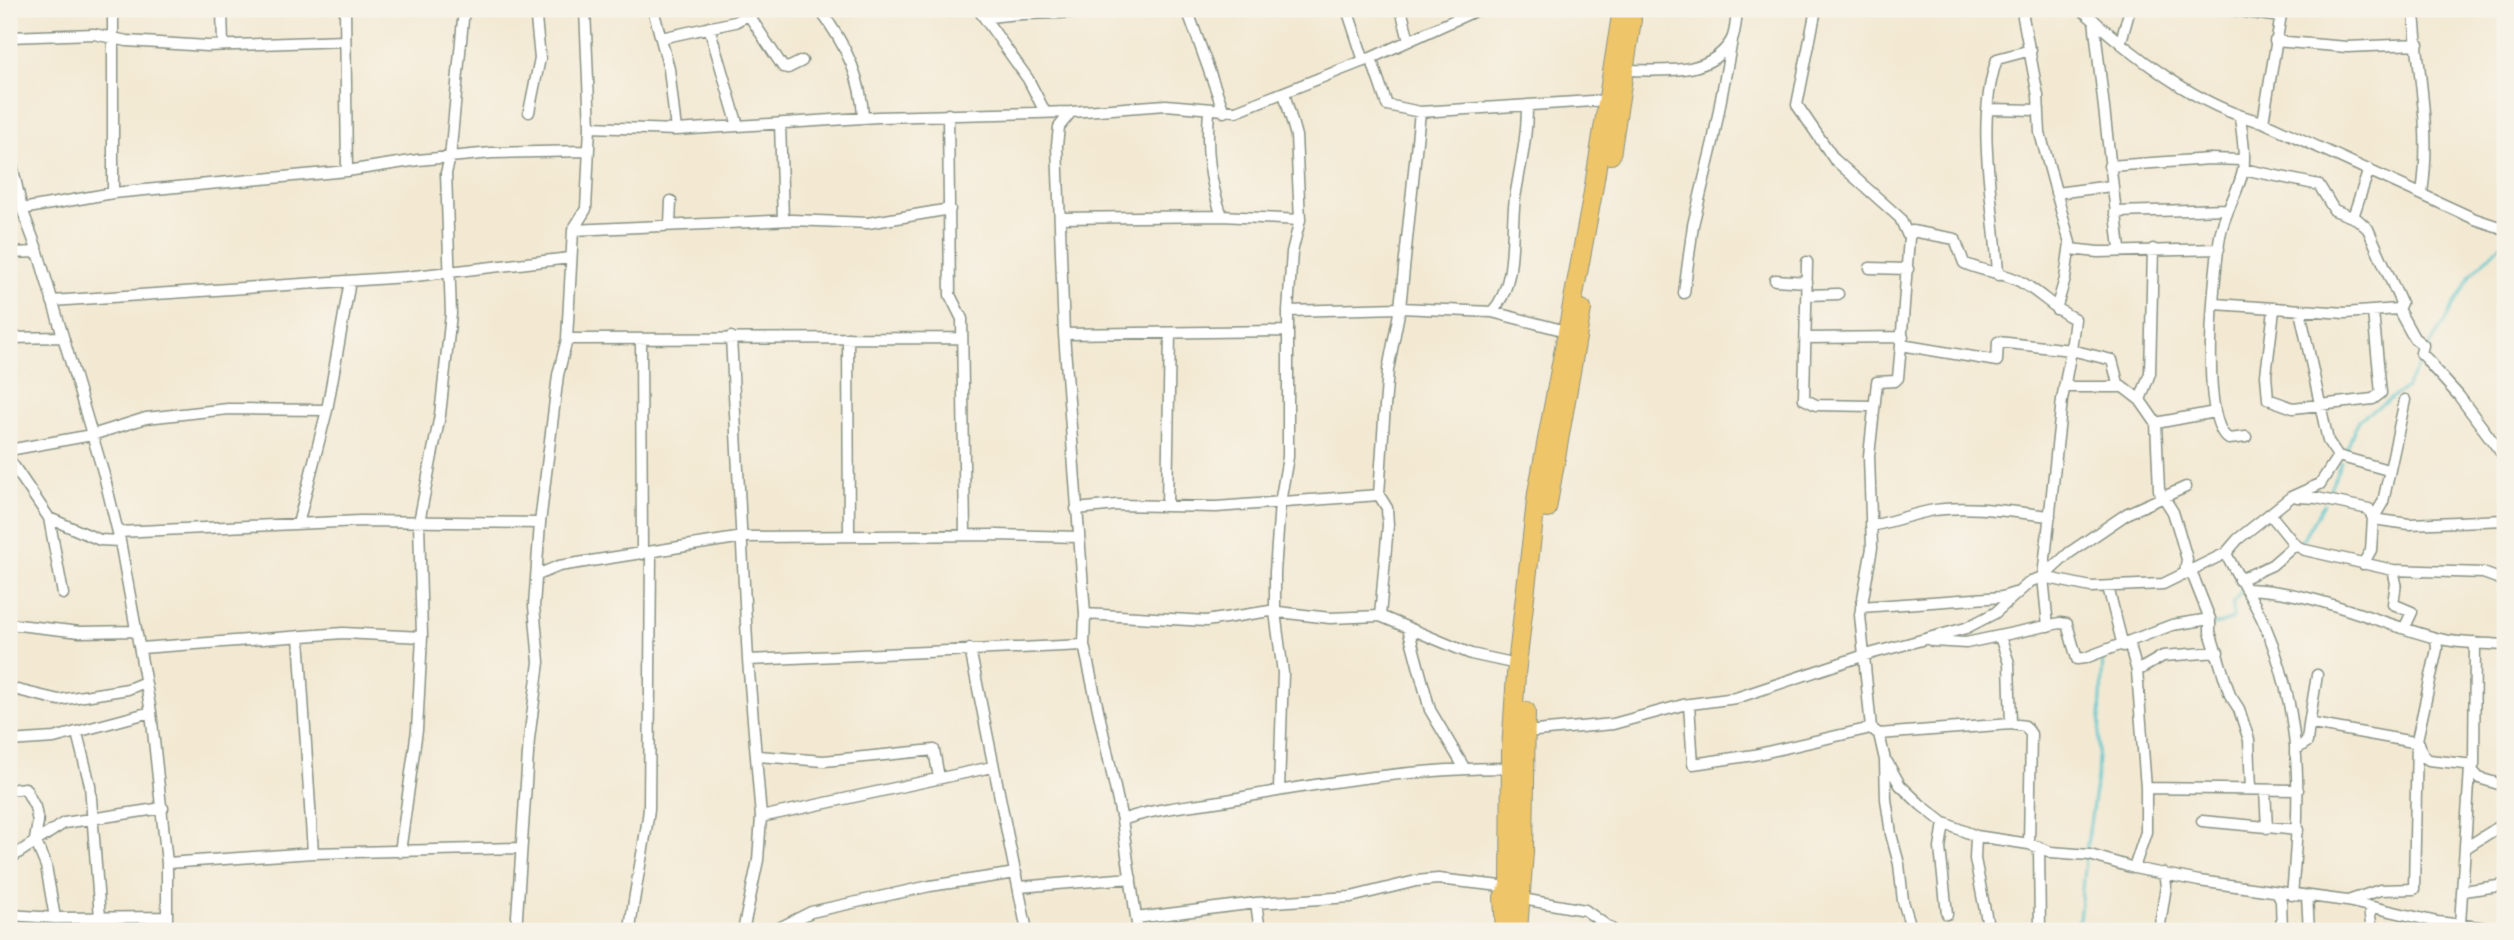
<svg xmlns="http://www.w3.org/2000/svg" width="2514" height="940" viewBox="0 0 2514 940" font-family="'Balsamiq Sans',sans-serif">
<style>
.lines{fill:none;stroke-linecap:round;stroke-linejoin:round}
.stream{stroke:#57c4cd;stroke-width:2.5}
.minor-casing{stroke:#899384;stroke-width:13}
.primary-casing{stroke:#899384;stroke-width:20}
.minor{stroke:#fff;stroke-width:10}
.primary{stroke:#eec569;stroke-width:18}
</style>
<rect width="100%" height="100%" fill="#f7f3e8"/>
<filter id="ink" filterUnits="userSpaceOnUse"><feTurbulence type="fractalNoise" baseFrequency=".0143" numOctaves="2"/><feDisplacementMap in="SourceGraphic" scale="14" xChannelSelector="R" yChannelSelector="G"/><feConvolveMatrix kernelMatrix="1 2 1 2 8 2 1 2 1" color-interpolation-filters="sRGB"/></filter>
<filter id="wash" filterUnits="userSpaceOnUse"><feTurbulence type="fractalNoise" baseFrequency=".00686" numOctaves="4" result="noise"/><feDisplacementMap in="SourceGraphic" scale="28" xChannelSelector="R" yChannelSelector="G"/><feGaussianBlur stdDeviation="1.57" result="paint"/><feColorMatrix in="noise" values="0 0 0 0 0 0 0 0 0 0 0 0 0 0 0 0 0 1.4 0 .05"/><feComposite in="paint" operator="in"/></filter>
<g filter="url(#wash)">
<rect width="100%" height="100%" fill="#f3e9d3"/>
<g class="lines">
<path class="stream" d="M2426 353 2472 274 2505 240
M2345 453 2358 420 2405 389 2422 359
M2326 498 2341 462
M2300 543 2324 504
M2213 626 2233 619V603L2243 588
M2132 646 2171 631 2207 627
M2086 851 2097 777 2103 656
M2078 931 2085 858"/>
</g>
</g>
<g filter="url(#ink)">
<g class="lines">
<g class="minor-casing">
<path id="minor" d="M222 9 223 45
M345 9 347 171
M653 9 669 69 676 130
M819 9C843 40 862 78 863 118
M978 9 1028 79 1045 112
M1187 9 1224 112
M1347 9 1364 61
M1401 9 1409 41
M1816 9 1797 105 1834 159 1900 218 1909 238 1901 345
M2025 9 2023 17 2038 96 2040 133 2070 243 2065 279 2056 309
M2081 9C2128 52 2200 109 2263 122L2475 219 2505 229
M2225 9 2280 17
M2414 9C2417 73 2432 127 2422 193
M746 11 783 67 788 68 802 61
M986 18C1022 10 1060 17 1097 9
M2094 20 2120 249
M709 27 738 126
M9 37 94 34 127 41 207 46 345 41
M661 38 735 22 749 14
M2121 41 2130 9
M2275 41 2347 47 2418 44
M1371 58 1387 105 1420 112 1608 100
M1626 70C1662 70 1709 77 1731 41 1736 33 1736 18 1737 9
M1284 93 1296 136 1300 220
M1988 109 2039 110
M1209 111C1206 149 1209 179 1222 216L1300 220 1292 252 1288 311V457L1280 503 1275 572V612L1283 673 1279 789
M529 112 540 58 535 9
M948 114 950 295 962 319 965 535
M2240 117C2242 134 2246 154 2243 171 2238 193 2224 213 2220 236 2215 269 2198 422 2229 439L2246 437
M2263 122 2282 9
M780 123 783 220
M590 127 676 130 878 117 1071 112
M9 152 22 209 38 252 104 475 120 541 151 712 167 863V931
M2109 166 2210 159 2243 160
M113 193V9
M2056 193 2111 186
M22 209 113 193 347 171 418 160 492 153 587 151
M2115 212 2228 209
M2353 217 2369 169
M1061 218 1222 216
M670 224 671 201
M573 230 792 220 868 223 950 209
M1909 238 1912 231 1955 239 1964 263C1982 272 2004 272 2021 282 2041 293 2055 310 2075 319L2071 350 2112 360 2118 383 2140 400 2156 423 2159 490 2173 512 2178 528 2187 559 2185 574
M2070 249 2098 252 2219 249
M9 253 38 252
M1807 262 1804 399 1816 405 1873 406
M1870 268 1908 269
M1998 275C1995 205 1974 126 1997 59L2031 50
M1775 280 1807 282
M1684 293 1693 225 1713 142 1732 40
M1807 295 1838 294
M52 301 406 277 570 258
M2215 304 2345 313 2398 309 2401 303 2368 229 2357 219 2334 210 2319 185 2243 169
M2398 309 2414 338 2423 345 2421 353 2432 364
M2274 310 2266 375 2268 399 2293 408 2373 399 2381 393 2373 312
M1288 311 1400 308 1492 312C1518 284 1510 233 1515 198 1520 167 1527 139 1527 107
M2300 311 2328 441 2338 456 2388 470
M1492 312 1566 331
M1064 334 1288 331
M731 337 748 660 761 817 758 860 743 931
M9 338 63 337
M848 338 849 535
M1806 338 1903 337
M567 339 962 338
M641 339 642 554
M2428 362 2459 396 2505 458
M2064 387H2121
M2140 400 2150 373 2153 249
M2156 423 2215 412
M9 450 92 435 146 418 228 409 327 410
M9 459 49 518 100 540 120 541
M2297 497 2317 498 2369 509 2373 519 2409 524 2505 520
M1167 506 1170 333
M1076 509 1117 505 1216 507 1379 495
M2270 514 2295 545
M49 518 63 594
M298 524 327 410 350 281
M1871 526C1891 522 1910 515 1929 511 1965 504 2014 512 2050 516
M118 532 360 521 540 523
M2295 545 2305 550 2393 570 2483 573 2505 581
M2226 553C2237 577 2253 598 2264 623 2303 712 2301 800 2292 895
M2363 564 2371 550 2373 519 2383 502 2405 400
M2393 570 2396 583 2393 604 2412 612 2405 627
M2191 571 2210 619V632L2230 695 2239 709 2249 740 2251 789
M537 575 559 566 743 537 996 535 1079 537
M2043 577 2091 587 2163 584 2226 553 2238 539 2291 497 2320 484 2338 456
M2239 580 2272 565 2295 545
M2108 587 2123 646
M2247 589C2315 591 2376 623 2440 639 2461 644 2484 643 2505 645
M1861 607 2002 597 2015 593
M1085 614 1206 621 1270 611 1330 618 1380 616 1471 654 1517 664
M1380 616 1388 525 1387 508 1379 495 1384 419 1388 370 1400 308 1420 112
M9 624 80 632 136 631
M1408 628 1430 710 1465 769
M299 636 313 853
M1932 641 1966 643 2060 623 2067 624 2077 659 2085 658 2172 625 2210 619
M2129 643 2137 671 2146 788V832L2134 868
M141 648 343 633 422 637
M970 649 1027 931
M748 660 1084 645
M2137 671 2163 656 2218 652
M9 688 59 700 128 689 145 682
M1689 705 1693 764 1754 755 1871 728
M2011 724 2025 726 2031 734 2029 844
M2309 724 2317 675
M1525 732 1613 724 1683 705 1736 698 1862 656 1966 628 1995 613 2031 581 2043 577 2069 553 2128 513 2186 487
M77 733 90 785 100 918
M1879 734 2011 724 2009 663 2000 637
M9 741 54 738 151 712
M2295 754V750L2307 742 2309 724H2313L2419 743 2423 756 2429 760 2474 765
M758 756 824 761 934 750 939 778
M1887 762 1900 785 1921 805 1944 823 1976 836 2029 844 2051 852 2090 855 2134 868 2199 881 2347 901 2437 922 2505 930
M2470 768 2479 778 2505 786
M2146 788 2298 790
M9 790 25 788 35 807 38 822 35 840 46 866 55 918
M2265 790 2267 828
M761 817 992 767
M1122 820C1159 807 1195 806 1233 799 1324 782 1418 768 1511 768
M2202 821 2298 830
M1944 823 1940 848 1947 914
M1976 836 1975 859 1989 931
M2039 847 2040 931
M2467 847 2505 823
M400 852 417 730 422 637 419 522 440 415 451 314 446 173 450 158 464 9
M9 859 64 823 163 808
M167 863 313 853 521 848
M1019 887 1131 878
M2463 891 2505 885
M2278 894 2281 901 2282 931
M2307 896 2309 931
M1516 898 1585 910 1614 931
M2348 901 2380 890 2414 889 2417 740 2437 649 2436 638
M1256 903 1260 931
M2369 908 2372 931
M9 915 55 918 167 917
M1136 918 1256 903 1351 897 1416 881 1438 879 1510 887
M2460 924 2470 768 2474 765 2475 643
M516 931 529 739 539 662 534 606 540 523 558 375 567 339 573 230 586 209 590 127 585 9
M630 931C634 890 644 851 649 809L651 553
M766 931 779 928 811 912 930 886 1016 873
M1138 931 1122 820 1084 645 1085 614 1064 334 1057 145 1059 127 1071 112 1166 105 1236 111 1371 58 1479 9
M1912 931 1903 901 1899 864 1891 834 1886 799 1885 760 1879 734 1871 728 1860 615 1872 548 1869 456 1877 382 1895 381 1898 378 1901 345 1997 361 1998 342 2071 350 2062 400 2043 577 2048 626
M2159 931 2166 886 2164 873"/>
</g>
<g class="primary-casing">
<path id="primary" d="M1611 155 1632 20
M1547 509 1582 309
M1505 931 1503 897 1510 887 1511 750 1516 674 1537 493 1592 198 1622 9
M1518 931 1524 852 1526 711"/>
</g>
<use href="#minor" class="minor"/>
<use href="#primary" class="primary"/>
</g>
</g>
<rect width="2514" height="940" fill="none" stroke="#f7f3e8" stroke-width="35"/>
</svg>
